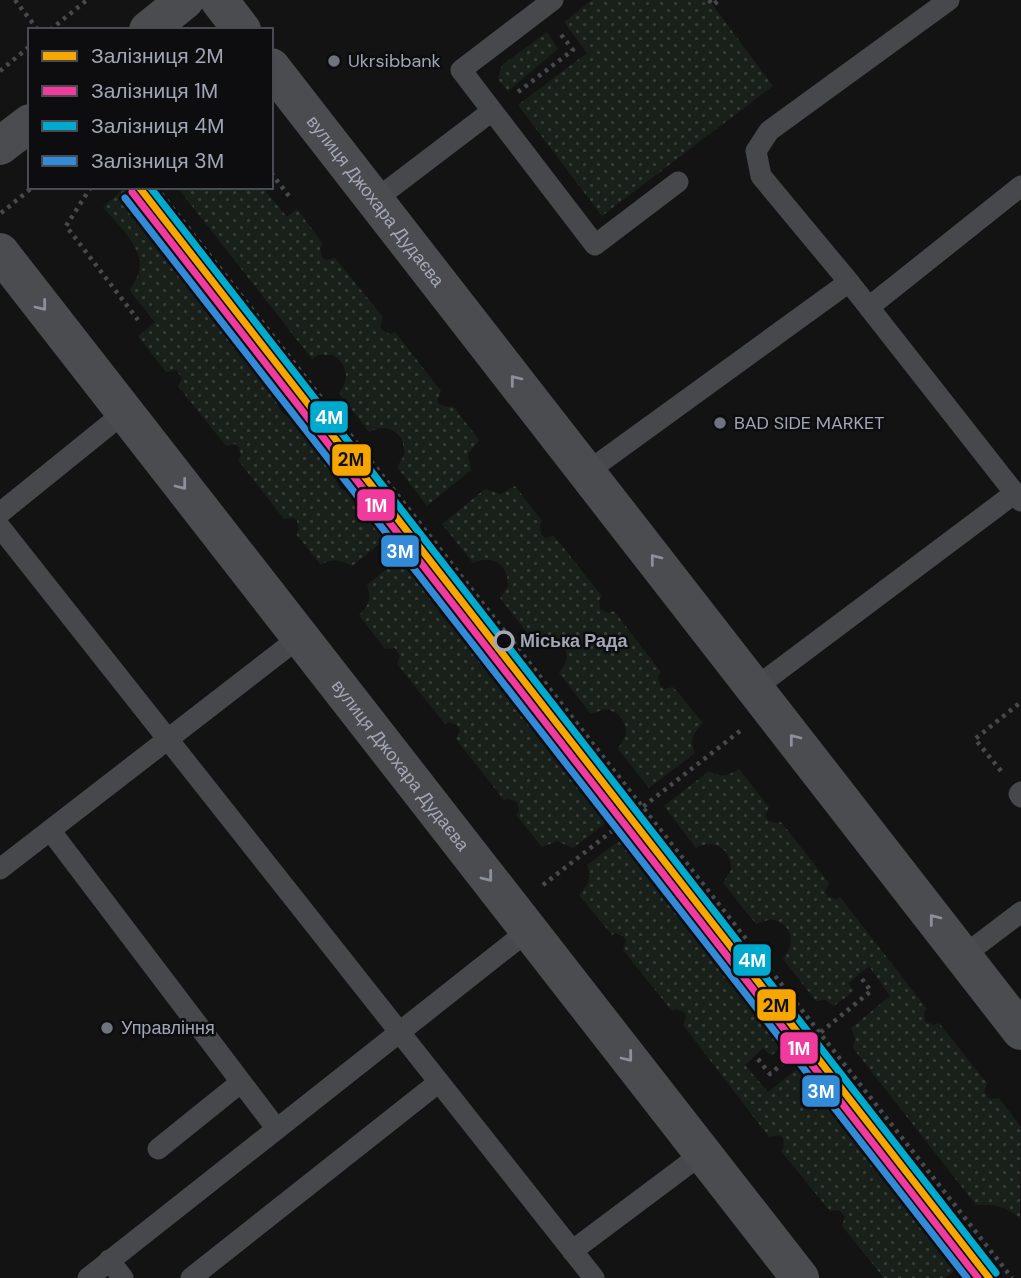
<svg xmlns="http://www.w3.org/2000/svg" width="1021" height="1278" viewBox="0 0 1021 1278" font-family="'DM Sans',sans-serif">
<style>
.grass{fill:url(#grass-dots)}
.lines{fill:none;stroke-linecap:round;stroke-linejoin:round}
.path{stroke:#48494d;stroke-width:4.5;stroke-dasharray:3.5 5;stroke-linecap:butt}
.lane{stroke:#46484c;stroke-width:21}
.secondary{stroke:#4a4c50;stroke-width:38}
.rail-1-casing{stroke:#0d0d0f;stroke-width:12}
.rail-2-casing{stroke:#0d0d0f;stroke-width:12}
.rail-3-casing{stroke:#0d0d0f;stroke-width:12}
.rail-4-casing{stroke:#0d0d0f;stroke-width:12}
.rail-1{stroke:#f7a600;stroke-width:7}
.rail-2{stroke:#f13a9d;stroke-width:7}
.rail-3{stroke:#00a9ce;stroke-width:7}
.rail-4{stroke:#338bd7;stroke-width:7}
.oneway{stroke:#8c909c}
.poi-dot{fill:#70737d;stroke:#0d0d0f;stroke-width:2.5}
.stop-dot{fill:#0d0d0f;stroke:#a2a7b6;stroke-width:3.5}
.labels{text-anchor:middle;dominant-baseline:central;stroke-width:5;stroke-linejoin:round;paint-order:stroke}
.poi-label{font-size:18px;fill:#a2a7b6;stroke:#0d0d0f;text-anchor:start}
.street-label{font-size:18px;fill:#a2a7b6;stroke:#0d0d0f}
.stop-label{font-size:18px;font-weight:bold;fill:#a2a7b6;stroke:#0d0d0f;text-anchor:start}
.line-badge{stroke:#0d0d0f;stroke-width:2.5}
.badge-label{font-size:19px;text-anchor:middle;font-weight:bold;fill:#fff}
.pale-badge-label{font-size:19px;text-anchor:middle;font-weight:bold;fill:#111}
</style>
<defs>
<pattern id="grass-dots" width="8" height="8" patternUnits="userSpaceOnUse" patternTransform="scale(1.75)"><rect width="8" height="8" fill="#19201a"/><path d="M2 2h.1M6 6h.1" fill="none" stroke="#373e39" stroke-width="1.8" stroke-linecap="round"/></pattern>
</defs>
<rect width="100%" height="100%" fill="#131313"/>
<path class="grass" d="M592 0H709L773 86 602 216 518 105 587 53 564 22Z
M547 32 558 49 508 91 498 79 502 65Z
M126 187H132L283 380 275 393C276 415 292 424 311 415L341 455 337 461 333 476 341 489 355 495 369 490 399 528 352 566C341 560 332 558 321 565L296 534 299 530 297 520 293 518 284 519 238 460 241 456 239 447 235 444 226 446 178 386 182 378 176 370 166 372 138 336 155 322 129 290C157 257 124 233 103 207Z
M177 187H224L230 190 262 187 287 217 297 209 323 244 320 248 322 257 326 260 335 258 383 317 380 326 382 330 390 334 395 332 441 391 437 400 439 404 448 407 453 406 479 440 468 454 471 470 427 506 397 467 405 454 402 439C393 427 383 425 369 432L339 393C350 379 348 365 333 355H318L312 359Z
M515 486 542 521 540 525 541 534 545 538 554 536 602 596 599 600 600 609 609 613 614 611 661 672 658 676 660 685 664 689 673 687 703 723C693 733 689 740 695 753L649 788 618 749 626 735C626 720 620 712 605 709L591 714 559 673C569 661 569 652 560 639L546 634 531 638 500 598 508 586C509 564 492 554 473 563L442 524 485 489 501 494Z
M415 546 444 584 436 597 439 612C448 624 459 626 472 619L504 659C492 673 493 687 509 697L524 698 531 694 564 734C545 754 566 783 591 769L623 810 573 848 557 841 542 847 516 815 519 811 517 802 509 799 504 800 456 739 460 731 458 726 449 722 445 724 397 664 400 656 395 648 385 649 359 615C369 606 372 597 367 585Z
M739 769 769 807 765 816 767 820 776 823 781 822 829 883 825 891 827 896 836 899 840 897 927 1009 924 1012 925 1022 934 1025 939 1023 987 1083 984 1092 990 1099 999 1098 1021 1127 1020 1219C1006 1206 995 1204 976 1205L853 1048 855 1038 851 1028 890 996 869 966 848 983 854 991 834 1006 825 1000 816 1001 783 959C797 942 792 924 771 919L756 924 723 883 731 870C732 849 714 838 696 848L664 806 709 771C720 778 728 776 739 769Z
M636 828 669 869C657 884 660 897 675 907H690L696 904 729 947 721 958C722 978 737 991 756 981L786 1020 784 1028 789 1040 771 1056 763 1048 745 1065 768 1092 807 1061 814 1068H823L949 1228 947 1257 954 1271 945 1278H884L842 1226 845 1217 839 1210 830 1211 781 1151 784 1147 783 1138 779 1135 769 1137 683 1025 686 1017 684 1012 676 1009 672 1011 623 950 626 941 624 937 616 933 612 935 579 895C588 885 592 878 587 865Z"/>
<g class="lines">
<path class="path" d="M15 0 38 30
M709 0 713 5 719 0
M50 30 87 0
M0 71 30 46
M518 92 573 50 559 32
M271 173 289 196
M91 187 66 226 138 320
M156 187 1012 1278
M1 213 33 187
M1001 771 975 739 1021 702
M543 885 740 731
M758 1059 770 1074 871 991 862 979"/>
<path class="lane" d="M553 0 461 70 595 245 678 182
M949 0 769 131 756 151 761 176 849 282 1021 501
M375 200 492 111
M869 307 1021 186
M587 472 849 282
M0 513 125 412
M0 527 594 1278
M755 688 1015 493
M1021 792 1019 794 1021 797
M50 830 276 1128
M0 869 300 637
M963 956 1021 912
M158 1149 240 1083
M572 1251 703 1153
M109 1260 123 1278
M88 1278 529 930
M191 1278 439 1082"/>
<g class="secondary">
<path d="M219 0 242 30"/>
<path d="M148 30 185 0"/>
<path id="s1" d="M271 67 1021 1031"/>
<path d="M0 146 30 123"/>
<path id="s2" d="M0 252 800 1278"/>
</g>
<g class="rail-1-casing">
<path id="rail-1" d="M139 187 989 1278"/>
</g>
<g class="rail-2-casing">
<path id="rail-2" d="M132 192 978 1278"/>
</g>
<g class="rail-3-casing">
<path id="rail-3" d="M150 187 996 1273"/>
</g>
<g class="rail-4-casing">
<path id="rail-4" d="M125 198 967 1278"/>
</g>
<use href="#rail-1" class="rail-1"/>
<use href="#rail-2" class="rail-2"/>
<use href="#rail-3" class="rail-3"/>
<use href="#rail-4" class="rail-4"/>
</g>
<defs><path id="oneway-chevron" d="M-2-3.5L2.5 0L-2 3.5" fill="none" stroke-width="1.6" stroke-linecap="round" stroke-linejoin="round" transform="scale(1.75)"/></defs>
<g class="oneway">
<use href="#oneway-chevron" transform="translate(42 306) rotate(52)"/>
<use href="#oneway-chevron" transform="translate(515 380) rotate(-128)"/>
<use href="#oneway-chevron" transform="translate(182 485) rotate(52)"/>
<use href="#oneway-chevron" transform="translate(655 559) rotate(-128)"/>
<use href="#oneway-chevron" transform="translate(794 739) rotate(-128)"/>
<use href="#oneway-chevron" transform="translate(488 877) rotate(52)"/>
<use href="#oneway-chevron" transform="translate(934 919) rotate(-128)"/>
<use href="#oneway-chevron" transform="translate(628 1057) rotate(52)"/>
</g>
<g class="poi-dot">
<circle cx="334" cy="61" r="7"/>
<circle cx="720" cy="423" r="7"/>
<circle cx="107" cy="1028" r="7"/>
</g>
<circle class="stop-dot" cx="504" cy="641" r="9"/>
<g class="labels">
<g class="poi-label">
<text x="348" y="61">Ukrsibbank</text>
<text x="734" y="423">BAD SIDE MARKET</text>
<text x="121" y="1028">Управління</text>
</g>
<g class="street-label">
<text stroke="none"><textPath href="#s1" startOffset="170">вулиця Джохара Дудаєва</textPath></text>
<text stroke="none"><textPath href="#s2" startOffset="651">вулиця Джохара Дудаєва</textPath></text>
</g>
<g class="stop-label">
<text x="520" y="641">Міська Рада</text>
</g>
</g>
<g class="line-badge">
<rect x="309" y="400" width="40" height="34" rx="7" fill="#00a9ce"/>
<rect x="331" y="443" width="41" height="34" rx="7" fill="#f7a600"/>
<rect x="356" y="488" width="40" height="34" rx="7" fill="#f13a9d"/>
<rect x="380" y="534" width="40" height="34" rx="7" fill="#338bd7"/>
<rect x="732" y="943" width="40" height="34" rx="7" fill="#00a9ce"/>
<rect x="756" y="988" width="41" height="34" rx="7" fill="#f7a600"/>
<rect x="779" y="1031" width="40" height="34" rx="7" fill="#f13a9d"/>
<rect x="801" y="1074" width="40" height="34" rx="7" fill="#338bd7"/>
</g>
<g class="badge-label">
<text x="329" y="424">4М</text>
<text x="376" y="512">1М</text>
<text x="400" y="558">3М</text>
<text x="752" y="967">4М</text>
<text x="799" y="1055">1М</text>
<text x="821" y="1098">3М</text>
</g>
<g class="pale-badge-label">
<text x="351" y="466">2М</text>
<text x="776" y="1012">2М</text>
</g>
<rect x="28" y="28" width="245" height="161" fill="#0d0d0f" stroke="#494b52" stroke-width="2"/>
<rect x="42" y="51" width="35" height="10" fill="#f7a600" stroke="#494b52" stroke-width="2"/>
<text x="91" y="63" font-size="21" fill="#a2a7b6">Залізниця 2М</text>
<rect x="42" y="86" width="35" height="10" fill="#f13a9d" stroke="#494b52" stroke-width="2"/>
<text x="91" y="98" font-size="21" fill="#a2a7b6">Залізниця 1М</text>
<rect x="42" y="121" width="35" height="10" fill="#00a9ce" stroke="#494b52" stroke-width="2"/>
<text x="91" y="133" font-size="21" fill="#a2a7b6">Залізниця 4М</text>
<rect x="42" y="156" width="35" height="10" fill="#338bd7" stroke="#494b52" stroke-width="2"/>
<text x="91" y="168" font-size="21" fill="#a2a7b6">Залізниця 3М</text>
</svg>
